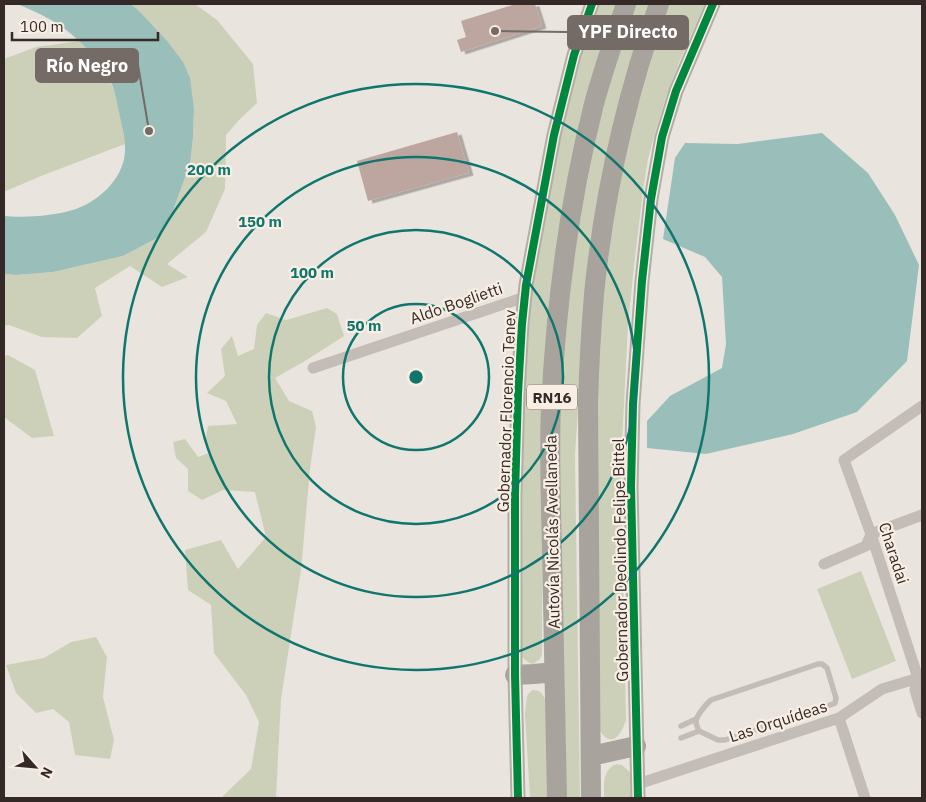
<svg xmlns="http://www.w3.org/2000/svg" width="926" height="802" viewBox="0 0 926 802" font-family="'IBM Plex Sans',sans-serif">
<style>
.green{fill:#cdd0b8}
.water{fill:#9abeba}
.building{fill:#bda6a0;filter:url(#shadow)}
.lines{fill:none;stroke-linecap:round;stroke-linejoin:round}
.lane{stroke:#c4bcb7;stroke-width:5.5}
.street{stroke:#c4bcb7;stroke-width:11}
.secondary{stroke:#b4aca8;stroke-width:15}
.highway{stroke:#a9a39d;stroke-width:20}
.cycleway-casing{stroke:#f8eee4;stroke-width:11}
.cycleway{stroke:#00873e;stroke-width:8}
.ring{fill:none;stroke:#0f766e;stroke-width:2.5}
.labels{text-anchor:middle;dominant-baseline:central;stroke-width:4.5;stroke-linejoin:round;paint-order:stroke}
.shield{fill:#f8eee4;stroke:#6f645f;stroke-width:1}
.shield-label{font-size:15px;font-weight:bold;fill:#342926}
.street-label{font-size:16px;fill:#342926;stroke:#f8eee4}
.centre{fill:#0f766e;stroke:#f8eee4;stroke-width:2.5}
.ring-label{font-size:15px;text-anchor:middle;font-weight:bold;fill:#0f766e;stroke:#f8eee4;stroke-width:4.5;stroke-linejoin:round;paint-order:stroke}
.leader{fill:none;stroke:#746a66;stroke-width:2}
.callout-dot{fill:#746a66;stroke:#f8eee4;stroke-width:2}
.callout{fill:#746a66;stroke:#746a66;stroke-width:2}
.callout-label{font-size:18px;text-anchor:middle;font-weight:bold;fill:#fff}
</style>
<defs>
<filter id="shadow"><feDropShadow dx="4.5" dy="2.5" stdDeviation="0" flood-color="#0004"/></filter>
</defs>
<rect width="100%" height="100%" fill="#eae4de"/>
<path class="green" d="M131 4H195L217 20 253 64 257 103 239 120 226 135 225 189 206 232 167 264 188 277 162 287 130 266 95 288 102 316 77 338 42 337 9 325 4 326V274L16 275 53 272 123 256 157 238 168 224 190 164 193 138 194 109 138 10Z
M597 4H620L543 396 542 654 540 659 533 664 529 663 522 657 523 411 532 287 569 91Z
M635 4H651L585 305 575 455 580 798H566L559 475 561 397 567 304 582 208 597 132 610 81Z
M667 4H705L680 60 666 97 655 133 648 159 643 191 634 266 628 325 621 462 626 720C621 735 612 749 600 731L596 363 610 233 630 134Z
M79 41C92 55 104 69 112 86 119 102 122 126 125 144L41 176 6 191H4V59L36 47Z
M327 308 337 314 344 336 305 361 275 378 289 401 312 411 316 427 310 469 301 570 281 699 276 798H221L251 769 259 722 246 695 214 653 211 605 188 590 185 550 221 540 238 569 266 537 255 492 223 490 202 500 188 491V469L176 458 173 442 185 439 198 457 209 453 205 442 208 426 237 424 226 401 207 393 225 376 221 349 232 336 238 356 254 349 257 325 266 313 286 320Z
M8 355 35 370 54 436 32 438 4 417V356Z
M861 571 896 661 852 679 817 589Z
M96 637 107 657 103 697 114 740 110 759 75 755 69 722 53 709 36 713 16 693 6 665 44 658 71 642Z
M533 690C540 690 542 693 545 699L550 798H530L525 714 527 696 530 692Z
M616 764 622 765 631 773 634 798H604C604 785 602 770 616 764Z"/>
<path class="water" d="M17 4H131L138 10 168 42 183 62 190 78 194 109 193 138 190 164 168 224 157 238 123 256 53 272 16 275 4 274V216C25 218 55 216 76 209 98 201 119 182 124 159 127 145 123 131 120 117 118 107 116 97 113 87 106 70 92 54 79 41 62 24 40 13 17 4Z
M822 133 868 173 895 215 919 265 907 361 857 412 793 434 706 454 647 448V421L670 396 722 368 726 344 722 277 705 257 663 239 675 158 685 143 738 144Z"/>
<path class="building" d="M516 4H535L542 26 461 52 457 40 466 37 461 21Z
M457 132 469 173 368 201 357 161Z"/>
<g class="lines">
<path class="lane" d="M818 664H822L827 668 836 698 835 703 833 704 725 740H718L699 731C698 728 696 725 696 722 696 716 706 704 711 700Z
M681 726 696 719
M681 738 699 731"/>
<path class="street" d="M313 368 525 297
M922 406 844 460 871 534 918 678 915 690 922 713
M824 564 866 546 871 534 922 515
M839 718 865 798
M638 784 839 718 882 689 922 677"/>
<path class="secondary" d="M518 798 515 675V494L518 393 522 324 526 285 554 135 574 55 592 4
M638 798 631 486 633 404 642 281 651 199 662 137 676 91 713 4"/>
<path class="highway" d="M515 675 534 674 554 672
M591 756 636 746
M557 798C555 716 553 634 552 552 551 504 549 455 551 407 556 305 569 202 594 104 603 70 615 37 626 4
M591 798 588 404C589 367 591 330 594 294 604 195 626 97 659 4"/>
<g class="cycleway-casing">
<path id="cycleway" d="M518 798 515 675V494L518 393 522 324 526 285 554 135 574 55 592 4
M638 798 631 486 633 404 642 281 651 199 662 137 676 91 713 4"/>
</g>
<use href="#cycleway" class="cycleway"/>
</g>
<g class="ring">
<circle cx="416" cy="377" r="73"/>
<circle cx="416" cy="377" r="147"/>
<circle cx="416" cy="377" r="220"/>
<circle cx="416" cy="377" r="293"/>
</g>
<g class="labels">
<rect class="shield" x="527" y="384.5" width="50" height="25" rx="4"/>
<g class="shield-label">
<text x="552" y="397">RN16</text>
</g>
<g class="street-label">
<text transform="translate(456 303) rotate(-19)">Aldo Boglietti</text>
<text transform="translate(506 411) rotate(-88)">Gobernador Florencio Tenev</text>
<text transform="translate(552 532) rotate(-91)">Autovía Nicolás Avellaneda</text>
<text transform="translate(894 553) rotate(72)">Charadai</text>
<text transform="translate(620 560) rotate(-91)">Gobernador Deolindo Felipe Bittel</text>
<text transform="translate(778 721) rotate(-18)">Las Orquídeas</text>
</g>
</g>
<circle cx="416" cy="377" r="8" class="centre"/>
<g class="ring-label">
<text x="209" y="175">200 m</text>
<text x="260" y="227">150 m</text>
<text x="312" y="278">100 m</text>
<text x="364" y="331">50 m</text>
</g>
<path class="leader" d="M495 31L568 32M149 131L138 65"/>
<g class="callout-dot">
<circle cx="495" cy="31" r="5"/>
<circle cx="149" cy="131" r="5"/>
</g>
<g class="callout">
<rect x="568" y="16" width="120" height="33" rx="5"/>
<rect x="36" y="49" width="102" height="33" rx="5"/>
</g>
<g class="callout-label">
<text x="628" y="38">YPF Directo</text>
<text x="87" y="72">Río Negro</text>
</g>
<rect width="926" height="802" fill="none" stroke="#342926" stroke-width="10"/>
<g transform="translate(35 767) rotate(117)" stroke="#f8eee4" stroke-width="4" paint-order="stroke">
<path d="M0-4L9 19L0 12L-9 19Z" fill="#342926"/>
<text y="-8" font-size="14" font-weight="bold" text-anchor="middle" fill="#342926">N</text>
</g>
<path d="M12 32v8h146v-8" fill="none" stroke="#342926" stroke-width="2.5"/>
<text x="20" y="32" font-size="15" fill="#342926" stroke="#f8eee4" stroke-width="4" paint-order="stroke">100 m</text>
</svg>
